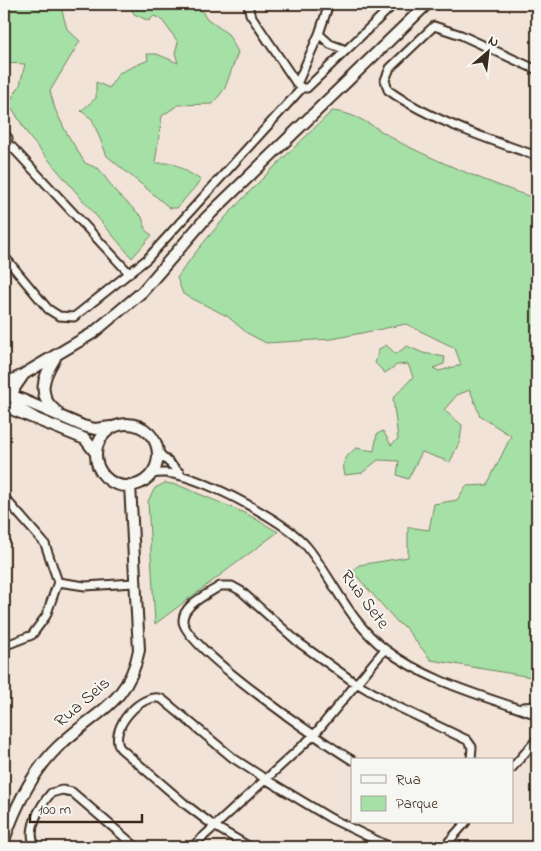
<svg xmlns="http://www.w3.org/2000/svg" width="541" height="851" viewBox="0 0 541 851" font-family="'Indie Flower',sans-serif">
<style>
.green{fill:#a5e0a6;stroke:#708562}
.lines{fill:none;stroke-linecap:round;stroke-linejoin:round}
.street-casing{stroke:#3b2a1e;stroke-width:11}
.secondary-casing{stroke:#3b2a1e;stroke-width:14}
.street{stroke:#f6f6f2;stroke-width:7}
.secondary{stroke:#f6f6f2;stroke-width:10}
.labels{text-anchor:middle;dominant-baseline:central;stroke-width:4;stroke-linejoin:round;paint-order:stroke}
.street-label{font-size:18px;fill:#3b2a1e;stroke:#f6f6f2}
</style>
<rect width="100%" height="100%" fill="#f2e3d8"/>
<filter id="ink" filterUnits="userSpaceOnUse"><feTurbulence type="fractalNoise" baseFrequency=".02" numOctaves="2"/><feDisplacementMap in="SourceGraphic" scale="10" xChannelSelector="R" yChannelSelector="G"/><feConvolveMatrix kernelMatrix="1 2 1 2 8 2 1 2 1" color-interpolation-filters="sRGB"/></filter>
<g filter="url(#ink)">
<path class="green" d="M4 4H60L67 29 80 41 50 91 55 109 66 132 85 163 99 169 116 192 142 217 146 231 152 235 132 258 30 138 9 103 20 85 25 64 4 63Z
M129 4H199L205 17 228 34 238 52 225 88 213 104 178 105 162 116 155 163H173L201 180 177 208H170L107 156 92 119 81 111 96 98V82L109 88 119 73 148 60 147 54H157L178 63 175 53 178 42 162 20 154 16 149 21 134 14Z
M332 111C360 113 381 133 405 145 448 166 492 184 537 199V678L431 660 404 626 399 624 352 571 359 565 408 557V527L429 530 434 504 457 500 466 486 487 485 511 436 480 416 470 390 457 395 444 410 462 425 460 441 450 462 422 452 408 479 397 475 399 461 378 460 362 473 345 475C341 462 346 456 356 448L374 451 377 434 383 431 391 445 398 439 393 398 413 377 408 364 397 365 385 373 375 363 379 349 386 345 396 354 407 346 423 353 445 357 444 364 433 368 439 371 461 365 455 348 406 324 332 339 266 343 247 333 227 316 183 294 177 278C220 215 278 164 332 111Z
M165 483 178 485 247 514 278 532 155 624 148 501 155 488Z"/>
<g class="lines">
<g class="street-casing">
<path id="street" d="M248 4 250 14 297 84 302 88H307L394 4
M319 34 330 44 346 50
M537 70 461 35 434 26 390 68 385 80 388 90C428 119 490 140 537 156
M297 84 319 34 329 4
M4 134 8 138 7 144
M4 143 12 147 129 273
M4 256 48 309 59 316 74 317 147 259 302 88
M158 452 180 473
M151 474C158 473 165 472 173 474 205 479 288 522 308 548 334 581 350 623 385 649 430 683 485 696 537 715
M4 497 45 544 58 582 46 616 32 635 4 646
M58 582 85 586 134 583
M523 707 537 706
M352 760C325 744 184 647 183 621 182 605 208 594 220 586H232L241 591 298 642 351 680 396 706 467 740 472 747 471 760
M512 768 537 739
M36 847C25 831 40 806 51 793L62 790 72 792 136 847
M192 847 314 735 385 649
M250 847 214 826 185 804 120 748C108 729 142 691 162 699L233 758 267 780 330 818 390 847
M444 847 466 822"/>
</g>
<g class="secondary-casing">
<path id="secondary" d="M55 358C43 377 36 396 57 412
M4 384 21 376
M4 392 83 426 95 429 111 427
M4 406 85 439 95 452
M35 418 23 411 12 395 15 387 24 374 93 333 142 292 206 218 427 4
M96 455a31 31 0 1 1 62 0a31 31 0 1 1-62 0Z
M4 840C15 808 29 778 52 753 88 714 128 708 139 650L130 485"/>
</g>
<use href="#street" class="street"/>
<use href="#secondary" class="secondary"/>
</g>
</g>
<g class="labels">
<g class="street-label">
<text transform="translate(364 600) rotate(53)">Rua Sete</text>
<text transform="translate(83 703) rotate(-41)">Rua Seis</text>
</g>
</g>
<rect width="541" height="851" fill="none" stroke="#f6f6f2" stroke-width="20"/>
<rect x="10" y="10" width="521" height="831" fill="none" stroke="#3b2a1e" stroke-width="2" filter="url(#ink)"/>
<rect x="351" y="758" width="162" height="65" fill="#f6f6f2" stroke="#aba49d"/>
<rect x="361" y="775" width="25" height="8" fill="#f6f6f2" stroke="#aba49d"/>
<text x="396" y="784" font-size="15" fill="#3b2a1e">Rua</text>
<rect x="361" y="796" width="25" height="15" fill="#a5e0a6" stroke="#aba49d"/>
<text x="396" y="808" font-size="15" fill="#3b2a1e">Parque</text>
<g transform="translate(488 52) rotate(28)" stroke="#f6f6f2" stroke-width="4" paint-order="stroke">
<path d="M0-4L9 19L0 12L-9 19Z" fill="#3b2a1e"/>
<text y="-8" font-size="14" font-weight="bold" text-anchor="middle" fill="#3b2a1e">N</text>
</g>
<path d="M30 814v8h112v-8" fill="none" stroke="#3b2a1e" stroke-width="2.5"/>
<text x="38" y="814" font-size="15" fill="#3b2a1e" stroke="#f6f6f2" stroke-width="4" paint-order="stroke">100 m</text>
</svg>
